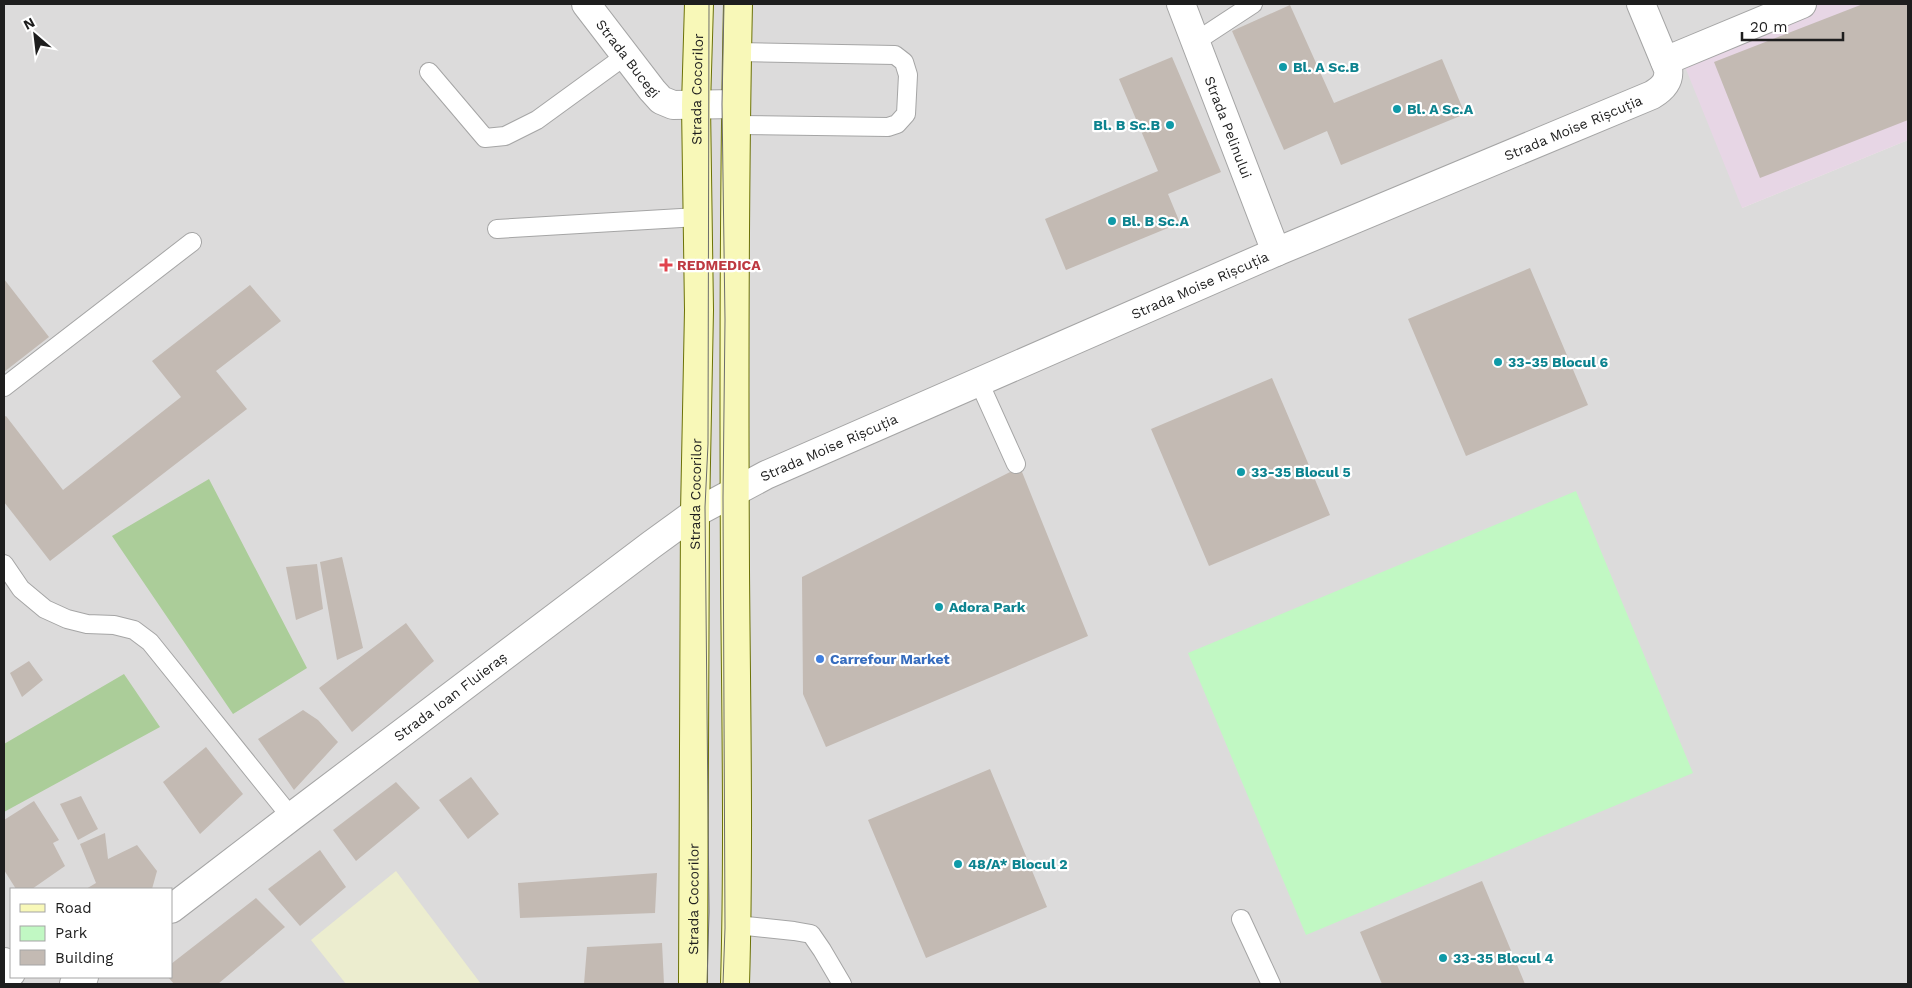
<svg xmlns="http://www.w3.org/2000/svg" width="1912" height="988" viewBox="0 0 1912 988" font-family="'Work Sans',sans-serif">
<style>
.residential{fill:#dcdbdb;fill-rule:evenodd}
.industrial{fill:#e7d6e5}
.farmland{fill:#ecedcf}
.forest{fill:#abcd99}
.park{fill:#c1f8c3}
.building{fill:#c3bab3}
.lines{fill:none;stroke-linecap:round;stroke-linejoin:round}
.lane-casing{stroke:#a5a5a5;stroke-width:20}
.street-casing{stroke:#a5a5a5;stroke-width:30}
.secondary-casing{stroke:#6c7207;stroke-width:30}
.lane{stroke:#fff;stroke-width:18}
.street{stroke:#fff;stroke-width:28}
.secondary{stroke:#f8f8b8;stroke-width:28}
.tram{stroke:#6c6c6c;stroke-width:1}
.culture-dot{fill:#0f9aa8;stroke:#fff;stroke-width:2}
.health-dot{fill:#e0444e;stroke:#fff;stroke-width:2}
.shop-dot{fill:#3f7fe0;stroke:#fff;stroke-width:2}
.labels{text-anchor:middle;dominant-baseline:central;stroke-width:4.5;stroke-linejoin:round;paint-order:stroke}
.street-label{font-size:14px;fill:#1e1e1e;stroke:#fff}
.culture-label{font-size:14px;font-weight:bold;fill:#0d838f;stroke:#fff;text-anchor:start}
.health-label{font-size:14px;font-weight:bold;fill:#be3a42;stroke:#fff;text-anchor:start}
.shop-label{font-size:14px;font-weight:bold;fill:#366cbe;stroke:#fff;text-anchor:start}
</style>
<rect width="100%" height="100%" fill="#efeae4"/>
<path class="residential" d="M4 4H1770L1742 208 1908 140V984H4ZM11 889H171V977H11Z"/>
<path class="industrial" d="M1770 4H1908V140L1742 208 1675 42Z"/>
<path class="farmland" d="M396 871 481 984H346L311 940Z"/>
<path class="forest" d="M209 479 307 668 233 714 112 536Z
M124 674 160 727 4 812V744Z"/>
<path class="park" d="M1576 491 1693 773 1306 935 1188 653Z"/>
<path class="building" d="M1863 4H1908V120L1760 178 1714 62Z
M1290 5 1334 103 1442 59 1465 114 1341 165 1327 131 1284 150 1232 31Z
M1172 57 1221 172 1168 194 1180 223 1066 270 1045 219 1158 171 1119 79Z
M1530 268 1588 405 1466 456 1408 319Z
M4 279 49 337 4 372Z
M250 285 281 321 216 371 247 409 50 561 4 502V417L6 416 63 490 181 397 152 361Z
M1272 378 1330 515 1209 566 1151 429Z
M1020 467 1088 636 826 747 803 694 802 577Z
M342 557 363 648 337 660 320 562Z
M317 564 323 609 296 620 286 567Z
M406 623 434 661 352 732 319 688Z
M29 661 43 680 22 697 10 673Z
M303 710 318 720 338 742 294 790 258 739Z
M206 747 243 794 200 834 163 782Z
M990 769 1047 907 926 958 868 820Z
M471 777 499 814 468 839 439 800Z
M396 782 420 808 356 861 333 830Z
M81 796 98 829 78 840 60 804Z
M34 801 59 840 53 843 65 866 32 889H16L4 870V820Z
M105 833 108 859 137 845 157 871 152 889H86L96 883 80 844Z
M320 850 346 887 300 926 268 889Z
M657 873 655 913 520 918 518 883Z
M1482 881 1525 984H1382L1360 932Z
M256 898 285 927 218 984H174L168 977H171V964Z
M662 943 664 984H584L587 947Z"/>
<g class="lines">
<g class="lane-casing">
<path id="lane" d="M1195 42 1253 4
M429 72 485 138 505 136 537 120 625 56
M736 125 888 127 897 124 906 114 908 75 904 62 895 55 737 52
M497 229 698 217
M979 382 1016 464
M4 387 192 242
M4 564 21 589 45 609 67 619 87 624 114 625 134 630 150 642 291 817
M1241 919 1271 984
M737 925 794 931 811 934 822 950 842 984"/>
</g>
<g class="street-casing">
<g id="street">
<path id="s1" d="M586 4 652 90 661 100 673 105 736 104"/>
<path id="s2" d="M1181 4 1276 252"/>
<path d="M1665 61 1802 4"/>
<path id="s3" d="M171 909 291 817 651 545 695 513 766 475 1276 252 1652 95C1662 89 1670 82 1668 69L1641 4"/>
<path d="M4 962 11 973"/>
<path d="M74 984 84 977"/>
</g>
</g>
<g class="secondary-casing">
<g id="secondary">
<path id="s4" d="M693 984 695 513 699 310 696 105 699 4"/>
<path d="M735 984C739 846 736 708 735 570 734 382 734 192 738 4"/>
</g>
</g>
<use href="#lane" class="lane"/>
<use href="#street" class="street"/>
<use href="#secondary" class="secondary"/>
<path class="tram" d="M707 984 709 912 705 507 708 444 709 4
M723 984 725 928 723 497 725 320 722 104 724 4"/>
</g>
<g class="culture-dot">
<circle cx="1283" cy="67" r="5"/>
<circle cx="1397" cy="109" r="5"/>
<circle cx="1170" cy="125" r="5"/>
<circle cx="1112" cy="221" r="5"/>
<circle cx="1498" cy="362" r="5"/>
<circle cx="1241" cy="472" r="5"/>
<circle cx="939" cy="607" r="5"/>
<circle cx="958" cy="864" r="5"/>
<circle cx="1443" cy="958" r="5"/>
</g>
<path class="health-dot" d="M663.5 257.5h5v5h5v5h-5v5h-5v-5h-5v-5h5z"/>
<circle class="shop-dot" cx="820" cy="659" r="5"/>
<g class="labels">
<g class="street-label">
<text stroke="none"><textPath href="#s1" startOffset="69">Strada Bucegi</textPath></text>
<text stroke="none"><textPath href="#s4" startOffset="895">Strada Cocorilor</textPath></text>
<text stroke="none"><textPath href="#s2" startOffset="132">Strada Pelinului</textPath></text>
<text stroke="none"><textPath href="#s3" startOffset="1616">Strada Moise Rișcuția</textPath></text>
<text stroke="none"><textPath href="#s3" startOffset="1211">Strada Moise Rișcuția</textPath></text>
<text stroke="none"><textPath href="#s3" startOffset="806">Strada Moise Rișcuția</textPath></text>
<text stroke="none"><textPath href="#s4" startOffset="490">Strada Cocorilor</textPath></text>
<text stroke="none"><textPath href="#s3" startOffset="351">Strada Ioan Fluieraș</textPath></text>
<text stroke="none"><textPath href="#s4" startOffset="85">Strada Cocorilor</textPath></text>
</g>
<g class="culture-label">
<text x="1293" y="67">Bl. A Sc.B</text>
<text x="1407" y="109">Bl. A Sc.A</text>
<text x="1160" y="125" text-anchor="end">Bl. B Sc.B</text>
<text x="1122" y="221">Bl. B Sc.A</text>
<text x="1508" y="362">33-35 Blocul 6</text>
<text x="1251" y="472">33-35 Blocul 5</text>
<text x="949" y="607">Adora Park</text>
<text x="968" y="864">48/A* Blocul 2</text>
<text x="1453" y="958">33-35 Blocul 4</text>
</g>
<g class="health-label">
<text x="677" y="265">REDMEDICA</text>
</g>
<g class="shop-label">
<text x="830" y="659">Carrefour Market</text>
</g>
</g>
<rect width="1912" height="988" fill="none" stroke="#1e1e1e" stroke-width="10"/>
<rect x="10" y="888" width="162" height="90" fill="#ffffff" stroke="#a5a5a5"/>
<rect x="20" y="904" width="25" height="8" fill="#f8f8b8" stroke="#a5a5a5"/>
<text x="55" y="913" font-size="15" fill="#1e1e1e">Road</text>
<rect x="20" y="926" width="25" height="15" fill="#c1f8c3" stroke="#a5a5a5"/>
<text x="55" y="938" font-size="15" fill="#1e1e1e">Park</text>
<rect x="20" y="950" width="25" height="15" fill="#c3bab3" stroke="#a5a5a5"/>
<text x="55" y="963" font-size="15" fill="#1e1e1e">Building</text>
<g transform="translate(35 35) rotate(332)" stroke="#ffffff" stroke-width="4" paint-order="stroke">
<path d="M0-4L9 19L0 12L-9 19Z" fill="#1e1e1e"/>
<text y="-8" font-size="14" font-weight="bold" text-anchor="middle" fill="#1e1e1e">N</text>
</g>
<path d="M1742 32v8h101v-8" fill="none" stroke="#1e1e1e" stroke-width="2.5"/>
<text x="1750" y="32" font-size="15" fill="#1e1e1e" stroke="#ffffff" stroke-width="4" paint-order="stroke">20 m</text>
</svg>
